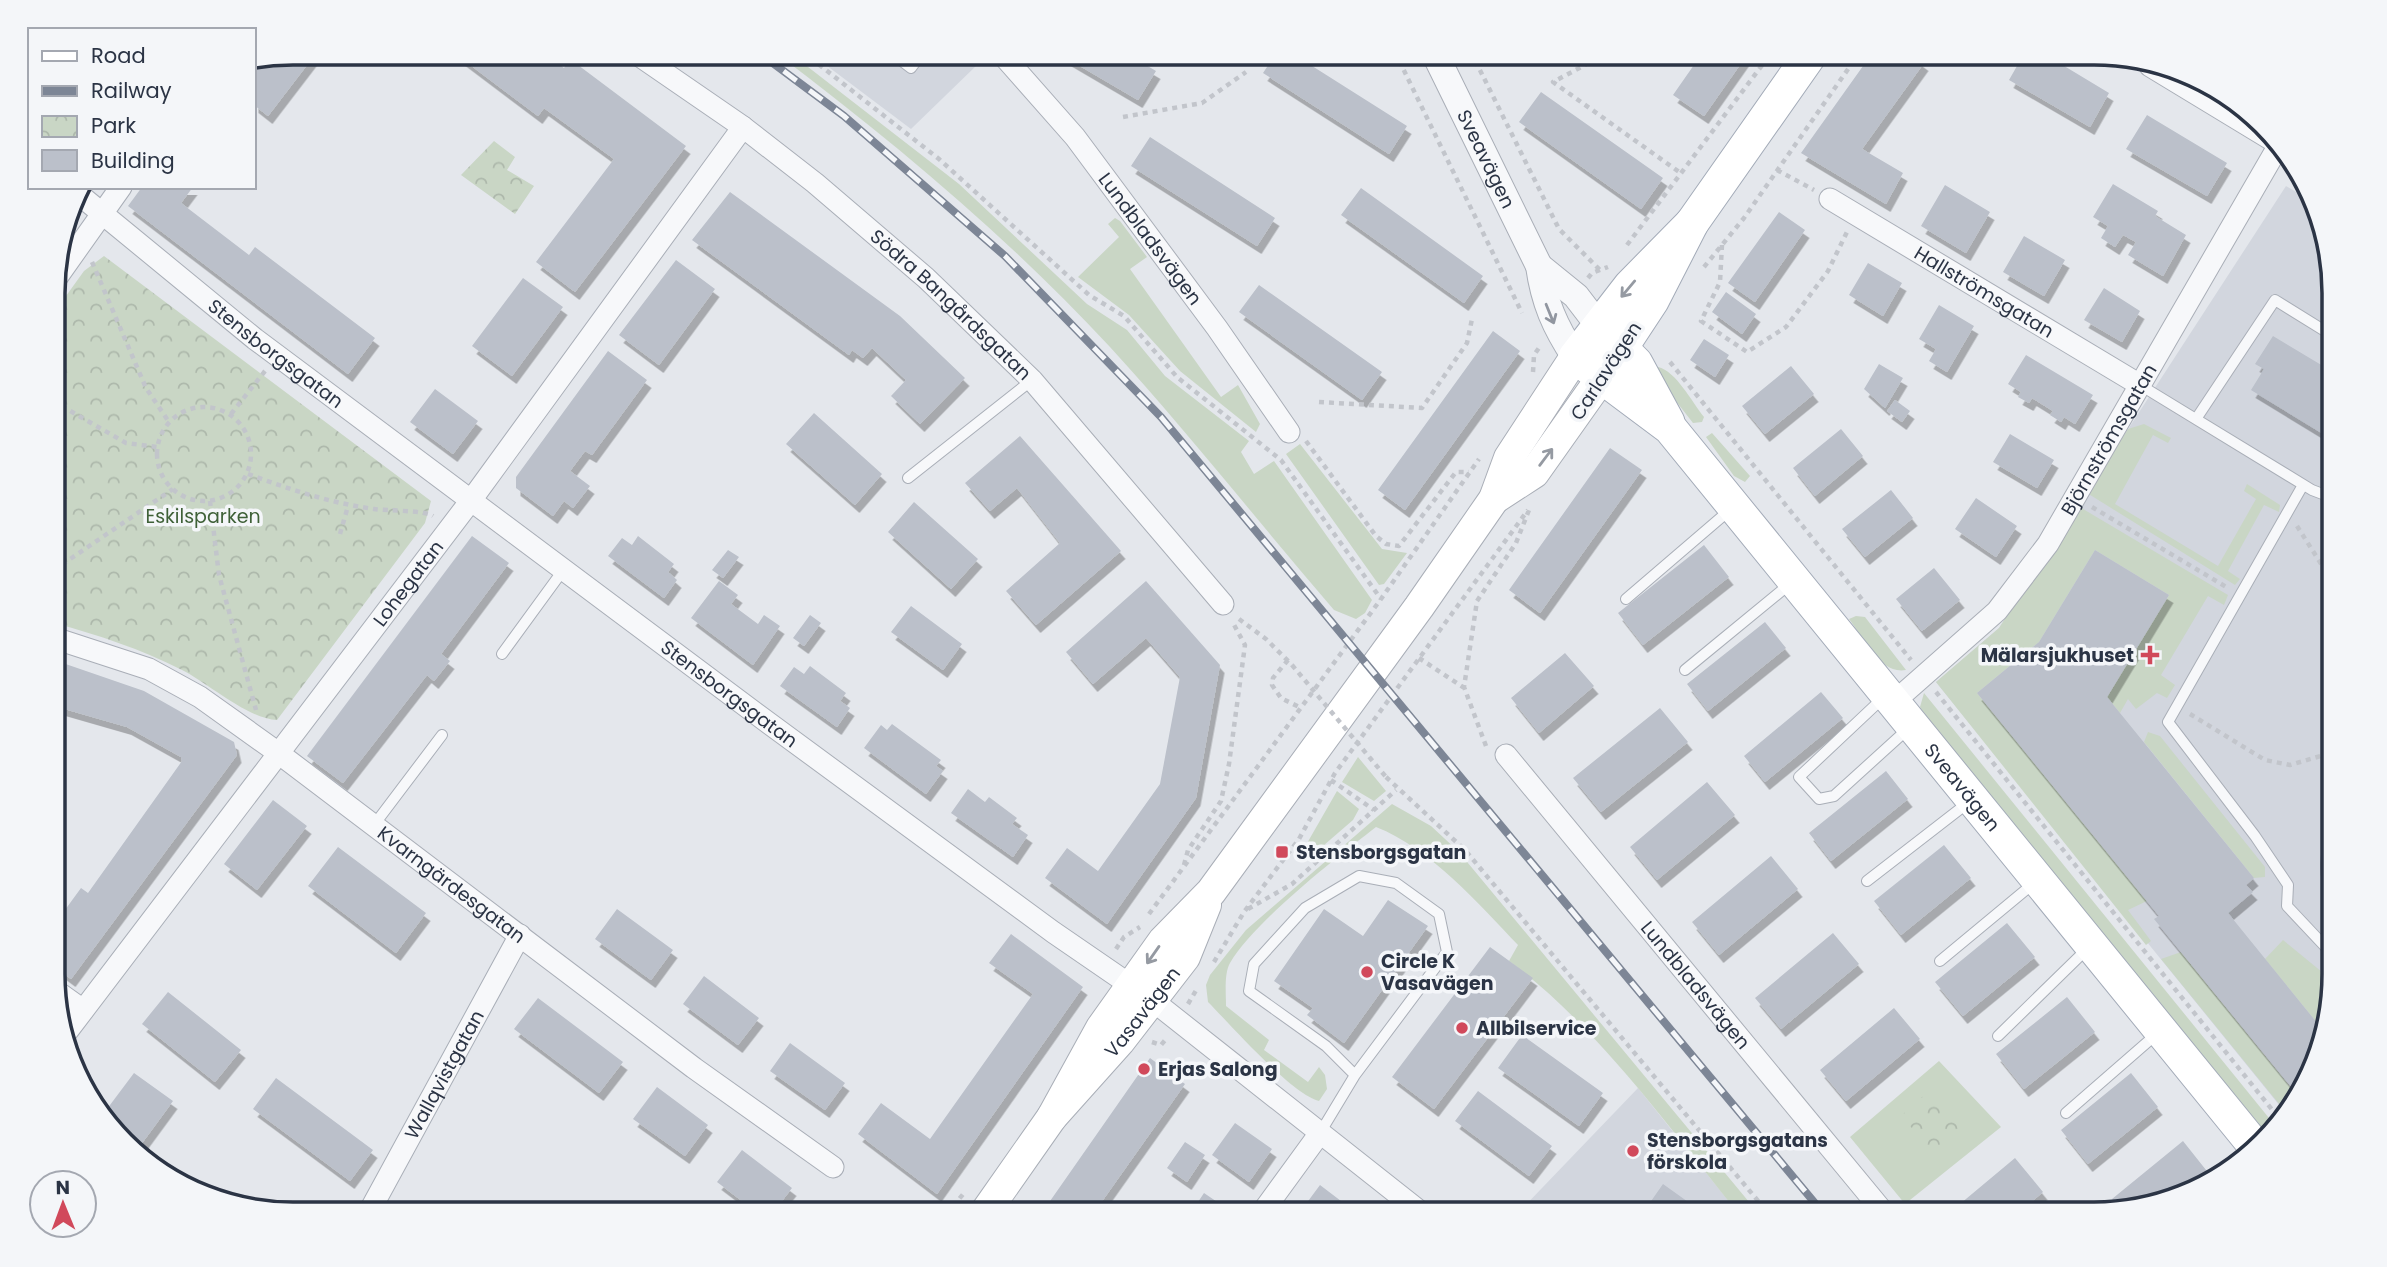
<svg xmlns="http://www.w3.org/2000/svg" width="2387" height="1267" viewBox="0 0 2387 1267" font-family="Poppins,sans-serif">
<style>
.built{fill:#d2d6de}
.grass{fill:#c9d6c5}
.park{fill:url(#park-crowns)}
.building{fill:#bbc0ca;filter:url(#shadow)}
.lines{fill:none;stroke-linecap:round;stroke-linejoin:round}
.service-casing{stroke:#a9aeb7;stroke-width:12}
.minor-casing{stroke:#a9aeb7;stroke-width:23}
.tertiary-casing{stroke:#a9aeb7;stroke-width:28}
.secondary-casing{stroke:#a9aeb7;stroke-width:32}
.primary-casing{stroke:#a3abb8;stroke-width:35}
.path{stroke:#c2c5cb;stroke-width:4.5;stroke-dasharray:5 5;stroke-linecap:butt}
.service{stroke:#f7f8fa;stroke-width:10}
.minor{stroke:#f7f8fa;stroke-width:21}
.tertiary{stroke:#f7f8fa;stroke-width:26}
.secondary{stroke:#fff;stroke-width:30}
.primary{stroke:#fff;stroke-width:33}
.rail-casing{stroke:#7d8696;stroke-width:8}
.rail{stroke:#f4f6f9;stroke-width:5;stroke-dasharray:16;stroke-linecap:butt}
.path-bridge{stroke:#c2c5cb;stroke-width:4.5;stroke-dasharray:5 5;stroke-linecap:butt}
.oneway{stroke:#959aa2}
.oneway2{stroke:#9196a0}
.poi-dot{fill:#d1495b;stroke:#f4f6f9;stroke-width:2.5}
.labels{text-anchor:middle;dominant-baseline:central;stroke-width:7;stroke-linejoin:round;paint-order:stroke}
.street-label{font-size:19px;fill:#2b3445;stroke:#f4f6f9}
.park-label{font-size:19px;fill:#3f6138;stroke:#f4f6f9}
.poi-label{font-size:19px;font-weight:bold;fill:#2b3445;stroke:#f4f6f9;text-anchor:start}
.rim{fill:none;stroke:#2b3445;stroke-width:3.5}
</style>
<defs>
<pattern id="park-crowns" width="20" height="18" patternUnits="userSpaceOnUse" patternTransform="scale(1.75)"><rect width="20" height="18" fill="#c9d6c5"/><path d="M2 6a3 3 0 1 1 6 0M12 15a3 3 0 1 1 6 0" fill="none" stroke="#adb8ab"/></pattern>
<filter id="shadow"><feDropShadow dx="4.5" dy="8" stdDeviation="0" flood-color="#0004"/></filter>
</defs>
<rect width="100%" height="100%" fill="#e4e7ec"/>
<path class="built" d="M974 52 981 60 977 65 911 129 810 53Z
M2286 186 2310 200 2332 261 2334 975 2310 1081 2284 1111 1936 682 1999 628Z
M1638 1088 1739 1214H1518V1213Z"/>
<path class="grass" d="M776 53H790L959 184 1087 304 1127 330 1165 376 1249 441 1241 452 1254 474 1274 461 1372 600 1365 613 1356 619 1334 610C1259 523 1188 432 1110 347 1009 238 894 142 776 53Z
M1115 218 1120 221 1147 257 1130 269 1221 397 1238 385 1260 424 1256 432 1180 371 1129 315 1078 277 1119 237 1108 224Z
M1658 367C1676 371 1692 402 1704 417L1702 422 1693 423 1654 373Z
M2144 424 2171 438 2168 443 2153 435 2115 504 2218 566 2256 499 2244 491 2247 484 2280 505 2279 512 2264 505 2228 571 2240 579 2235 585 2087 493 2128 429Z
M1712 433 1750 476 1745 482 1734 476 1706 437Z
M1300 444 1382 549 1407 553 1384 584 1379 585 1286 454Z
M2078 506 2228 595 2224 605 2208 596 2161 675 2175 685 2167 698 2157 693 2136 709 2128 699 2120 713 2107 697 2169 595 2095 550 2039 642 1977 693 2147 901 2128 910 2151 941 2146 945 1936 682 1999 628Z
M1856 616 1865 617 1906 670C1880 675 1863 637 1849 619Z
M1924 693 2273 1123 2264 1133 1932 725 1920 707Z
M2148 732 2160 736 2265 867V877L2254 878 2144 742Z
M1358 757 1386 791 1374 801 1342 782Z
M1337 791 1359 809 1353 820 1316 852 1306 845Z
M1392 804 1431 826 1458 851 1759 1214H1739C1670 1129 1597 1026 1509 961L1518 945C1479 904 1430 848 1376 827 1336 858 1255 921 1230 963 1224 973 1226 994 1226 1006L1269 1040 1264 1050 1308 1082 1319 1067 1325 1075 1327 1089 1319 1101C1291 1094 1231 1025 1208 1002L1206 985 1210 975 1246 930Z
M2283 940 2333 981 2322 1029 2265 959Z
M2181 952 2292 1089 2298 1086 2302 1090 2284 1110 2161 959Z
M1939 1061 2001 1127 1905 1204 1850 1137Z"/>
<path class="park" d="M494 141 515 157 507 170 534 186 515 214 461 175Z
M104 256 431 501 425 523 277 720C248 719 208 683 182 670 141 649 98 635 54 623L53 314 84 271Z
M1933 1087 1972 1130 1940 1159 1901 1116Z"/>
<path class="building" d="M292 52H317L268 116 254 105V60Z
M453 52H543L564 68 570 59 686 146 575 292 536 262 614 159 544 108 538 116Z
M1056 52H1124L1156 71 1138 100Z
M1277 52H1290L1407 126 1389 154 1263 73Z
M1703 52H1749L1704 116 1673 95Z
M1873 52H1919L1916 57 1924 63 1862 149 1903 173 1886 204 1801 153Z
M2025 52H2041L2109 93 2090 127 2009 80Z
M1541 92 1663 178 1641 209 1519 122Z
M2147 115 2227 163 2207 196 2126 149Z
M1150 137 1275 218 1257 246 1131 166Z
M2113 184 2158 211 2155 216 2186 235 2163 276 2128 255 2136 242 2123 235 2115 247 2101 238 2108 226 2093 217Z
M1945 185 1990 212 1966 253 1921 226Z
M142 187H193L181 203 249 255 255 247 375 338 348 374 128 206Z
M1361 188 1483 276 1464 303 1341 215Z
M730 192 900 316 965 378 920 424 891 396 906 380 872 348 863 358 852 350 849 355 692 240Z
M1779 212 1805 230 1755 302 1728 283Z
M2024 236 2065 260 2044 296 2003 272Z
M676 260 715 289 659 365 619 335Z
M1868 263 1902 283 1883 316 1849 295Z
M523 278 563 307 512 376 472 346Z
M1259 285 1382 372 1362 400 1239 312Z
M2104 288 2140 311 2122 342 2084 320Z
M1726 292 1756 314 1742 334 1712 312Z
M1939 305 1974 326 1947 372 1929 361 1936 349 1919 339Z
M1493 331 1520 351 1405 510 1378 490Z
M2273 336 2333 372V440L2251 390 2264 369 2255 364Z
M1704 339 1729 355 1715 377 1690 360Z
M608 351 647 380 592 455 585 451 570 471 590 486 573 508 564 501 553 516 516 488V477Z
M2026 355 2093 395 2075 424 2064 417 2061 422 2050 415 2053 411 2032 398 2029 403 2018 397 2021 392 2008 384Z
M1879 364 1903 378 1885 408 1864 389Z
M1791 366 1814 394 1765 434 1742 406Z
M435 389 478 421 453 454 410 422Z
M1895 400 1910 411 1902 422 1887 411Z
M814 413 882 474 855 505 786 444Z
M1841 429 1863 456 1815 496 1793 468Z
M2010 434 2054 460 2037 488 1993 462Z
M1020 436 1121 551 1036 625 1006 591 1060 543 1017 488 990 511 965 483Z
M1610 448 1642 470 1540 613 1509 590Z
M1891 490 1913 518 1865 557 1842 529Z
M1976 498 2017 526 1996 557 1955 529Z
M914 502 978 559 951 589 888 532Z
M472 536 509 563 441 654 450 661 434 681 427 675 343 783 307 756Z
M638 536 674 564 668 572 677 580 664 598 608 556 622 538 632 545Z
M1704 545 1729 577 1643 645 1618 613Z
M728 550 739 557 723 578 712 570Z
M2095 550 2169 595 2107 697 2254 878 2246 885 2253 892 2228 913 2322 1029 2310 1081 2302 1090 2298 1086 2293 1089 2154 919 2159 916 1977 693 2039 642Z
M1934 568 1960 600 1922 631 1896 599Z
M719 581 738 595 731 604 758 624 764 615 780 626 753 665 691 618Z
M1146 581 1220 665 1196 798 1107 924 1045 878 1067 848 1098 871 1160 784 1180 677 1146 638 1093 684 1066 652Z
M911 606 962 644 943 670 891 632Z
M810 615 821 623 804 646 793 638Z
M1765 622 1786 648 1708 711 1687 684Z
M1565 653 1594 686 1539 733 1511 698Z
M54 660 144 691 234 742 237 755 71 979 55 967 54 925 81 888 88 893 182 761 181 757 127 727 54 706Z
M810 666 846 693 840 701 850 708 837 727 780 686 794 667 804 674Z
M1821 692 1843 718 1765 782 1744 756Z
M1660 708 1688 742 1601 812 1573 778Z
M892 724 941 760 936 766 943 771 926 794 864 748 881 725 887 730Z
M1886 771 1908 799 1831 861 1809 833Z
M1707 782 1735 815 1657 880 1630 847Z
M968 789 985 802 989 797 1017 818 1012 824 1028 835 1013 857 951 813Z
M273 800 307 826 257 890 224 864Z
M1944 845 1971 878 1901 935 1874 901Z
M338 847 426 913 396 953 308 886Z
M1771 856 1798 889 1719 955 1692 922Z
M1388 900 1428 926 1344 1043 1307 1015 1313 1008 1274 981 1324 909 1363 936Z
M617 909 673 950 651 980 595 939Z
M2007 923 2035 957 1963 1016 1935 982Z
M1833 933 1859 964 1781 1029 1755 998Z
M1011 934 1083 987 937 1194 858 1134 881 1103 930 1139 1033 994 989 963Z
M1490 947 1533 978 1434 1109 1392 1077Z
M704 976 759 1018 738 1045 683 1004Z
M168 992 241 1050 215 1082 142 1024Z
M2067 997 2095 1032 2024 1089 1996 1054Z
M538 998 623 1062 599 1093 514 1029Z
M1894 1008 1920 1039 1846 1101 1820 1070Z
M1522 1035 1603 1093 1579 1126 1498 1068Z
M790 1043 845 1083 825 1110 770 1071Z
M1150 1058 1185 1084 1093 1214H1041Z
M134 1073 173 1101 137 1150 101 1117Z
M2131 1073 2158 1107 2088 1164 2061 1130Z
M276 1078 373 1150 350 1181 253 1109Z
M657 1087 708 1125 685 1156 633 1119Z
M1478 1091 1552 1146 1529 1176 1455 1121Z
M1235 1123 1272 1149 1249 1182 1212 1155Z
M2183 1141 2210 1175 2199 1184 2121 1210 2112 1199Z
M1185 1142 1205 1155 1187 1182 1167 1168Z
M742 1150 792 1188 772 1214H759L717 1182Z
M2015 1158 2043 1192 2017 1214H1948Z
M1663 1184 1705 1214H1642Z
M1320 1185 1358 1214 1300 1212Z
M1204 1193 1229 1210 1226 1214H1190Z"/>
<g class="lines">
<g class="service-casing">
<path id="service" d="M890 52 911 68 923 52
M2140 385 2312 490 2333 498
M2196 419 2275 300 2333 336
M908 478 1032 380
M2303 485 2168 722 2255 836 2288 885 2287 906 2334 956
M1626 599 1731 509
M502 654 564 569
M1685 670 1791 583
M1884 697 1799 777 1819 799 1834 796 1910 727
M374 825 442 735
M2334 830C2326 852 2321 874 2334 895
M1867 881 1969 802
M1940 961 2034 883
M1998 1036 2087 949
M2066 1113 2159 1032
M1320 1133 1355 1075 1447 952 1439 914 1396 883 1359 876 1305 908 1254 964 1249 991 1326 1046 1355 1075
M2215 1178 2251 1146"/>
</g>
<g class="minor-casing">
<g id="minor">
<path id="s1" d="M634 52 743 127 815 183 926 278 1032 380 1223 604"/>
<path id="s2" d="M1000 52 1075 137 1217 328 1289 432"/>
<path d="M2150 66 2272 140"/>
<path id="s3" d="M76 192 255 339 770 724 1053 932 1152 1000 1423 1214"/>
<path id="s4" d="M1830 199 2140 385"/>
<path d="M53 283 121 187"/>
<path id="s5" d="M54 638 149 669 200 697 277 752 694 1068 833 1167"/>
<path id="s6" d="M1895 701 1997 611 2048 544 2279 145"/>
<path id="s7" d="M1506 755 1885 1214"/>
<path d="M55 990 83 1010"/>
<path id="s8" d="M66 1033 472 499 743 127"/>
<path id="s9" d="M368 1214 520 935"/>
<path d="M1261 1214 1320 1133"/>
</g>
</g>
<g class="tertiary-casing">
<g id="tertiary">
<path id="s10" d="M1434 52 1539 266C1544 302 1555 327 1575 357"/>
<path d="M1539 266 1576 296 1599 326"/>
</g>
</g>
<g class="secondary-casing">
<g id="secondary">
<path d="M1494 499 1534 473 1602 377"/>
<path d="M1052 1117 1101 1028 1163 941 1211 892 1419 607 1494 499 1509 458 1575 357"/>
<path id="s11" d="M984 1214 1052 1117 1120 1041 1185 957 1206 905"/>
</g>
</g>
<g class="primary-casing">
<g id="primary">
<path id="s12" d="M1692 223 1630 286 1575 357 1670 428 2254 1145"/>
<path d="M1606 333 1636 363 1668 422"/>
<path d="M1602 377 1652 301 1692 223 1812 52"/>
</g>
</g>
<path class="path" d="M803 52 939 159 1089 295 1124 316 1177 377 1281 460 1381 599
M1395 52 1522 313
M1471 52 1559 229 1600 270
M1592 52 1585 65 1553 82 1682 174
M1123 117 1202 103 1246 72
M1777 170 1814 190
M1627 245 1772 52
M1722 245 1720 282 1701 321 1747 352 1786 327 1828 271 1847 232
M92 262 146 388 169 422
M1704 267 1744 218 1860 52
M1588 278 1592 273 1608 267
M1670 362 1911 660
M1533 372 1534 355 1541 345
M53 401 126 443 157 447
M1319 402 1422 408 1467 343 1472 319
M157 454a47 47 0 1 1 94 0a47 47 0 1 1-94 0Z
M231 414 265 371
M1306 441 1376 536 1386 544 1399 546 1456 472H1469
M248 474C289 489 330 503 374 509 387 511 424 510 433 516
M210 501 219 575 256 710
M2092 507 2228 588
M2297 526 2330 578
M340 534 348 506
M54 570 173 489
M1239 619 1266 639 1292 665
M1419 658 1463 687
M1288 660 1273 678 1272 685 1281 698 1301 708
M1936 692 2278 1117
M2190 714 2265 760 2290 765 2334 752
M1486 746 1464 687 1477 601 1516 543 1529 510
M1386 777 1465 850 1769 1214
M1331 780 1374 810
M1184 865 1188 850 1221 801 1229 764 1245 645 1233 623
M1248 909 1292 884 1396 790
M1149 914 1381 599 1479 459
M1116 949 1124 937 1140 927
M1214 962 1244 912 1299 839 1335 773 1528 510
M1188 1004 1198 987
M1152 1042 1161 1045 1167 1038
M947 1214 964 1193"/>
<use href="#service" class="service"/>
<use href="#minor" class="minor"/>
<use href="#tertiary" class="tertiary"/>
<use href="#secondary" class="secondary"/>
<use href="#primary" class="primary"/>
<g class="rail-casing">
<path id="rail" d="M758 52 844 116 1005 256 1161 417 1824 1214"/>
</g>
<use href="#rail" class="rail"/>
<path class="path-bridge" d="M1292 665 1386 777"/>
</g>
<defs><path id="oneway-shaft" d="M-6 0H5M1.5-3L5.5 0L1.5 3" fill="none" stroke-width="1.6" stroke-linecap="round" stroke-linejoin="round" transform="scale(1.75)"/></defs>
<g class="oneway">
<use href="#oneway-shaft" transform="translate(1628 289) rotate(130)"/>
<use href="#oneway-shaft" transform="translate(1546 457) rotate(-53)"/>
<use href="#oneway-shaft" transform="translate(1153 955) rotate(125)"/>
</g>
<use class="oneway2" href="#oneway-shaft" transform="translate(1550 314) rotate(68)"/>
<g class="poi-dot">
<path d="M2146.5 644.5h7v7h7v7h-7v7h-7v-7h-7v-7h7z"/>
<rect x="1275" y="845" width="14" height="14" rx="3.5"/>
<circle cx="1367" cy="972" r="7"/>
<circle cx="1462" cy="1028" r="7"/>
<circle cx="1144" cy="1069" r="7"/>
<circle cx="1633" cy="1151" r="7"/>
</g>
<g class="labels">
<g class="street-label">
<text stroke="none"><textPath href="#s10" startOffset="119">Sveavägen</textPath></text>
<text stroke="none"><textPath href="#s2" startOffset="240">Lundbladsvägen</textPath></text>
<text stroke="none"><textPath href="#s4" startOffset="180">Hallströmsgatan</textPath></text>
<text stroke="none"><textPath href="#s1" startOffset="406">Södra Bangårdsgatan</textPath></text>
<text stroke="none"><textPath href="#s3" startOffset="257">Stensborgsgatan</textPath></text>
<text transform="translate(1606 371) rotate(-57)">Carlavägen</text>
<text stroke="none"><textPath href="#s6" startOffset="341">Björnströmsgatan</textPath></text>
<text stroke="none"><textPath href="#s8" startOffset="565">Lohegatan</textPath></text>
<text stroke="none"><textPath href="#s3" startOffset="824">Stensborgsgatan</textPath></text>
<text stroke="none"><textPath href="#s12" startOffset="760">Sveavägen</textPath></text>
<text stroke="none"><textPath href="#s5" startOffset="472">Kvarngärdesgatan</textPath></text>
<text stroke="none"><textPath href="#s7" startOffset="298">Lundbladsvägen</textPath></text>
<text stroke="none"><textPath href="#s11" startOffset="257">Vasavägen</textPath></text>
<text stroke="none"><textPath href="#s9" startOffset="159">Wallqvistgatan</textPath></text>
</g>
<g class="park-label">
<text x="203" y="516">Eskilsparken</text>
</g>
<g class="poi-label">
<text x="2134" y="655" text-anchor="end">Mälarsjukhuset</text>
<text x="1296" y="852">Stensborgsgatan</text>
<text x="1381" y="961">Circle K<tspan x="1381" dy="22">Vasavägen</tspan></text>
<text x="1476" y="1028">Allbilservice</text>
<text x="1158" y="1069">Erjas Salong</text>
<text x="1647" y="1140">Stensborgsgatans<tspan x="1647" dy="22">förskola</tspan></text>
</g>
</g>
<path d="M0 0H2387V1267H0ZM293 65H2094A228 228 0 0 1 2322 293V974A228 228 0 0 1 2094 1202H293A228 228 0 0 1 65 974V293A228 228 0 0 1 293 65Z" fill="#f4f6f9" fill-rule="evenodd"/>
<path class="rim" d="M293 65H2094A228 228 0 0 1 2322 293V974A228 228 0 0 1 2094 1202H293A228 228 0 0 1 65 974V293A228 228 0 0 1 293 65Z"/>
<rect x="28" y="28" width="228" height="161" fill="#f4f6f9" stroke="#a4a8b1" stroke-width="2"/>
<rect x="42" y="51" width="35" height="10" fill="#ffffff" stroke="#a4a8b1" stroke-width="2"/>
<text x="91" y="63" font-size="21" fill="#2b3445">Road</text>
<rect x="42" y="86" width="35" height="10" fill="#7d8696" stroke="#a4a8b1" stroke-width="2"/>
<text x="91" y="98" font-size="21" fill="#2b3445">Railway</text>
<rect x="42" y="116" width="35" height="21" fill="url(#park-crowns)" stroke="#a4a8b1" stroke-width="2"/>
<text x="91" y="133" font-size="21" fill="#2b3445">Park</text>
<rect x="42" y="150" width="35" height="21" fill="#bbc0ca" stroke="#a4a8b1" stroke-width="2"/>
<text x="91" y="168" font-size="21" fill="#2b3445">Building</text>
<g transform="translate(63 1204) rotate(359)"><circle r="33" fill="#f4f6f9" stroke="#a4a8b1" stroke-width="2"/>
<path d="M0-5L12 26L0 18L-12 26Z" fill="#d1495b"/>
<text y="-10" font-size="19" font-weight="bold" text-anchor="middle" fill="#2b3445">N</text>
</g>
</svg>
